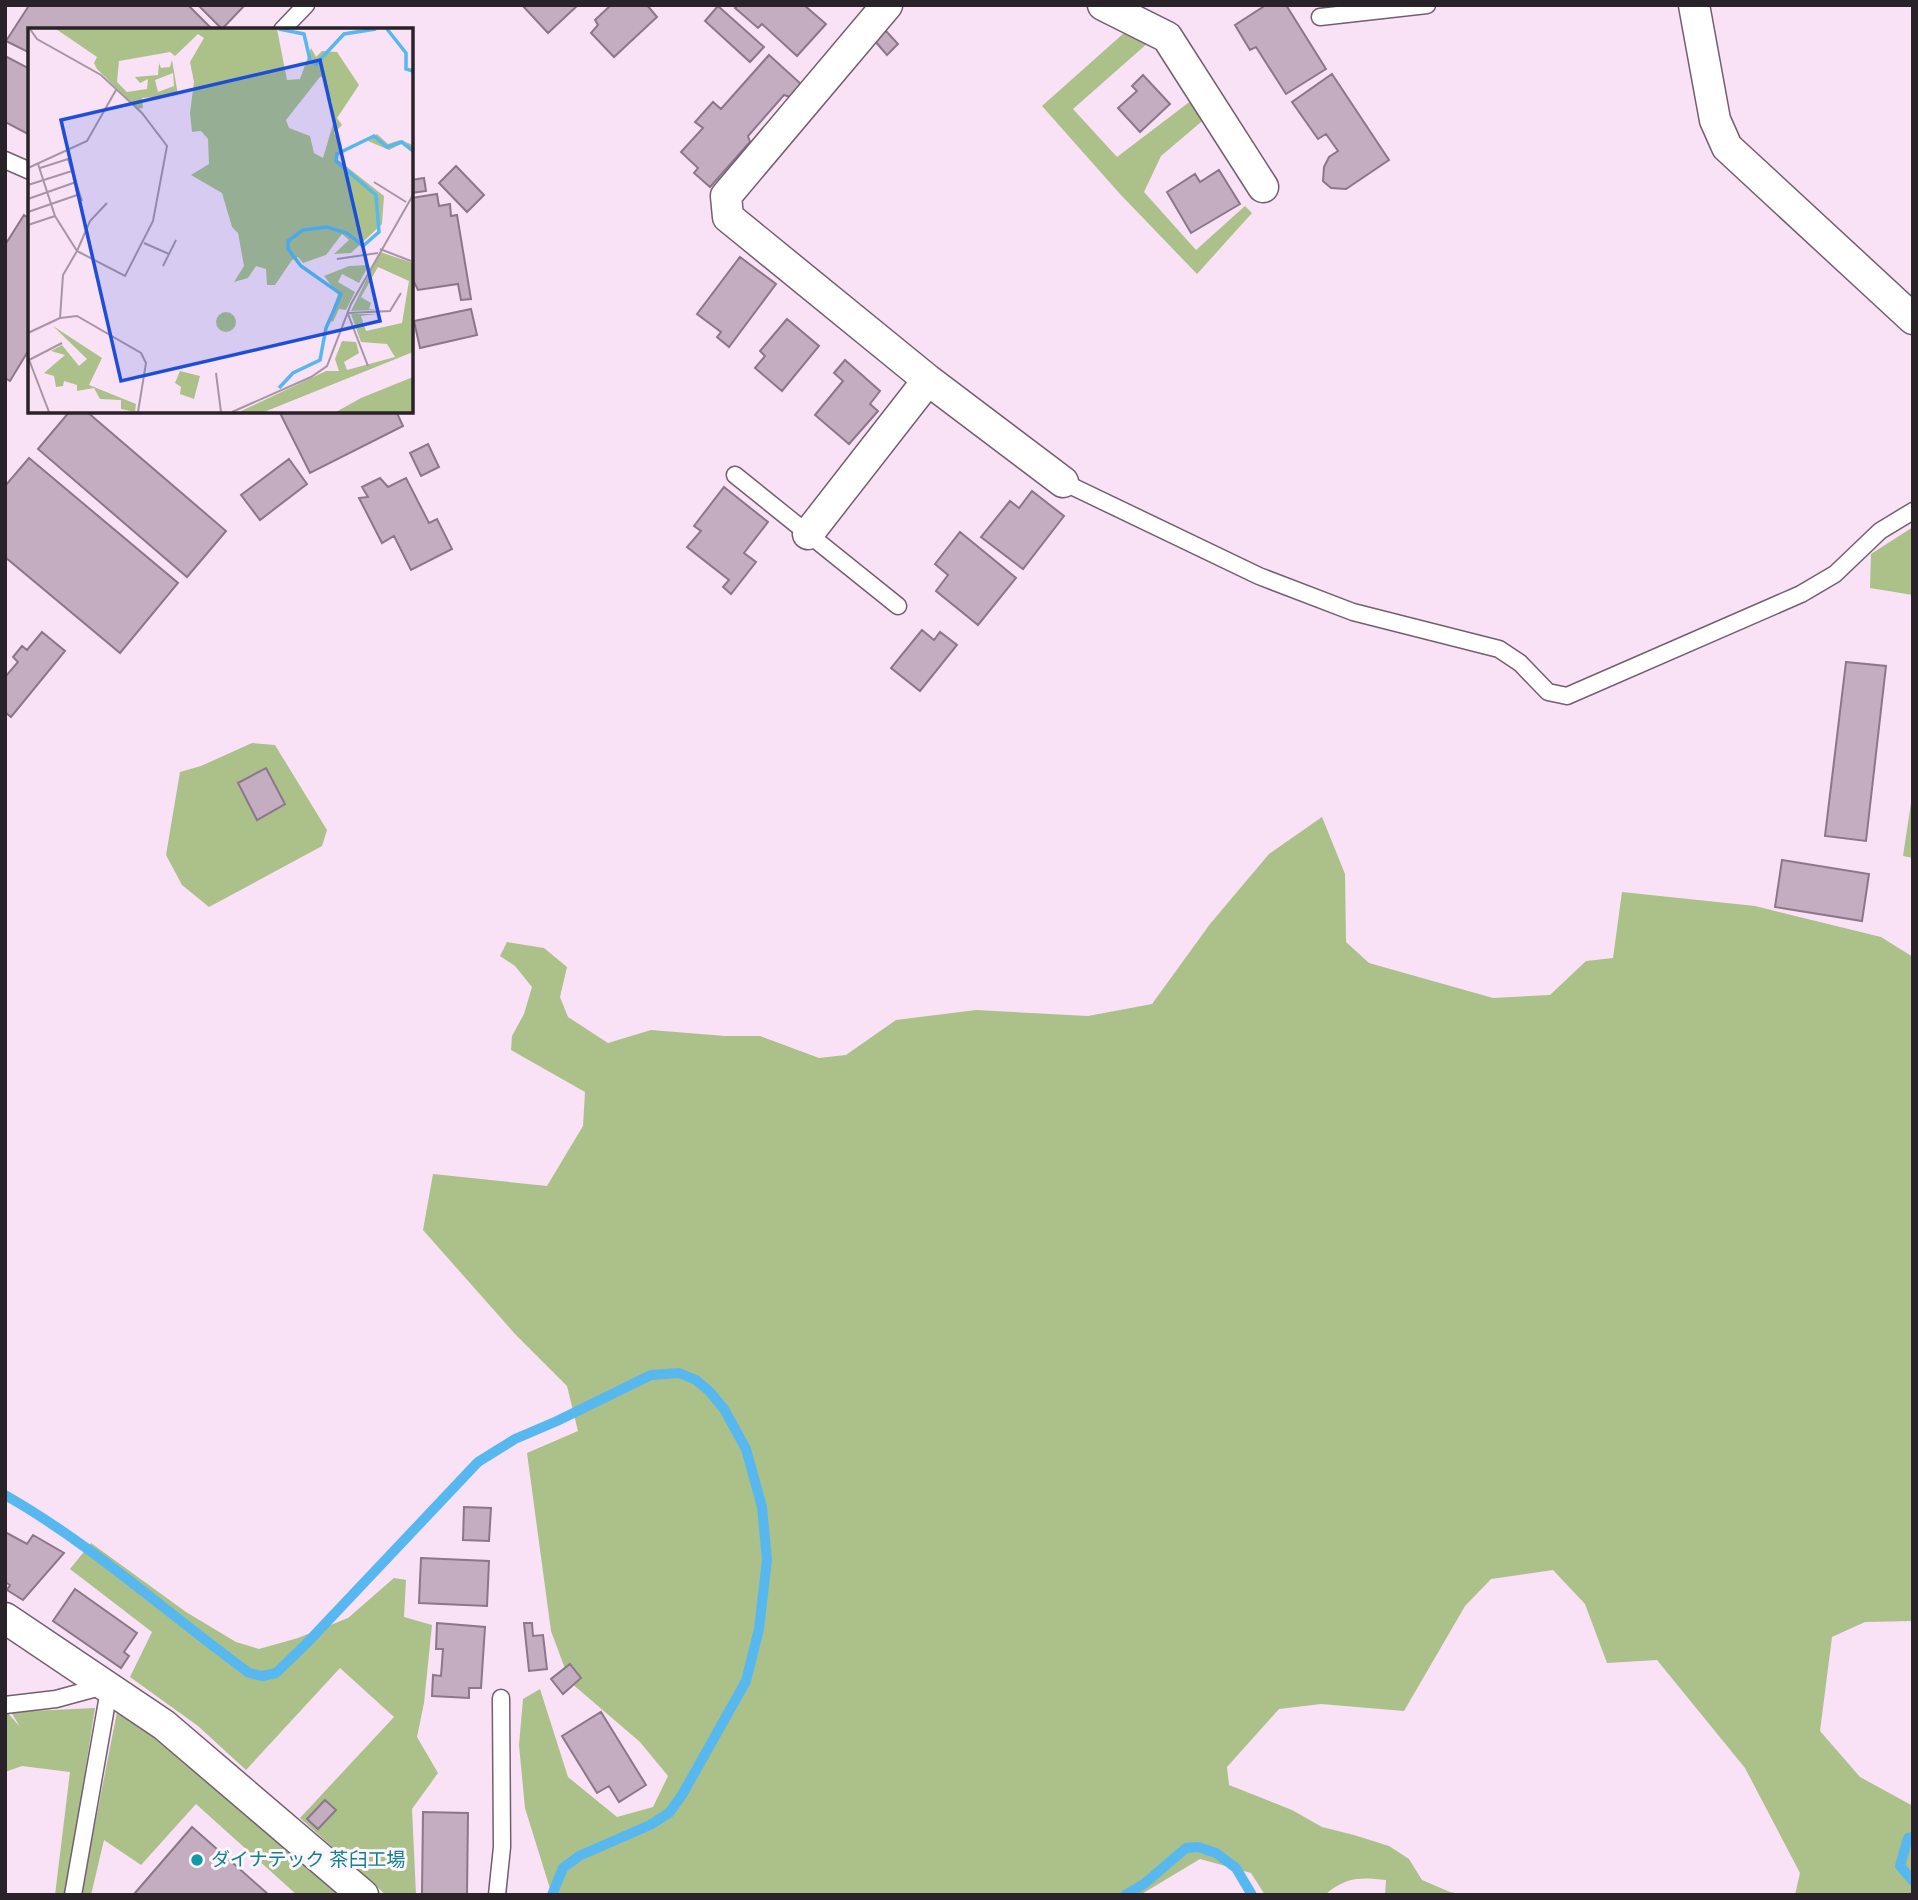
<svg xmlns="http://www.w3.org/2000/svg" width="1918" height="1900" viewBox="0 0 1918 1900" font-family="'Nunito Sans','Noto Sans JP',sans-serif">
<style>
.green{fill:#acc089}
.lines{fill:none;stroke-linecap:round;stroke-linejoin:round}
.stream{stroke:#56b8ef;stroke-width:10}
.building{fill:#c4adc1;stroke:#8b7789;stroke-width:2}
.service-casing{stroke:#735f70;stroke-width:19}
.minor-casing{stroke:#735f70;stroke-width:33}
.service{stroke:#fff;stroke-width:16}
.minor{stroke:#fff;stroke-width:30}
.culture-dot{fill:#0f9aa8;stroke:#fdf4fc;stroke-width:2.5}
.labels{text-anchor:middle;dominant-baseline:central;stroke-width:6;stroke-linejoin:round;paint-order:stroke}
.culture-label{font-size:19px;fill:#0d838f;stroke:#fdf4fc;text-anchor:start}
.inset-river{fill:none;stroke:#56b8ef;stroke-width:3.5}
.inset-road{fill:none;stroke:#a695a4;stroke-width:2}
.view{fill:#1d4ed8;fill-opacity:0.15;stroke:#1d4ed8;stroke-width:3.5}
.inset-edge{fill:none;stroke:#2a2229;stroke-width:3.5}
</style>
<rect width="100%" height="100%" fill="#f9e1f6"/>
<path class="green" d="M1124 33 1149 42 1073 109 1117 157 1192 100 1207 117 1161 156 1144 192 1196 250 1245 206 1252 213 1197 274 1120 194 1042 106Z
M1913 527V595L1870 588 1871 554Z
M252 743 275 745 327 830 322 846 209 907 182 885 166 855 180 772 201 766Z
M1913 790V858L1903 856Z
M1322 817 1345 874 1346 942 1369 963 1493 998 1550 995 1586 961 1613 958 1622 892 1755 906 1881 937 1913 957V1621L1865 1622 1832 1637 1820 1731 1860 1777 1913 1806V1895H1795L1800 1873 1745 1768 1657 1660 1607 1663 1585 1604 1553 1570 1491 1579 1465 1606 1404 1711 1321 1704 1279 1709 1227 1767 1229 1785 1292 1810 1322 1827 1354 1835 1389 1846 1409 1859 1422 1880 1450 1892 1465 1895H1385L1386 1880C1360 1877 1345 1877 1325 1895H1265L1251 1873 1200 1859 1140 1895H552L525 1808 519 1745 523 1699 540 1689 568 1777 617 1817 653 1807 668 1776 640 1742 570 1682 551 1631 527 1453 578 1431 567 1386 515 1334 423 1230 433 1174 547 1186 583 1126 585 1092 511 1050 512 1036 524 1014 532 987 515 966 500 956 507 942 544 948 567 967 560 997 568 1017 608 1043 651 1030 725 1036H760L819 1058 846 1055 896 1020 976 1010 1088 1016 1152 1004 1210 924 1269 854Z
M91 1543 186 1612 236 1642 259 1649 298 1638 348 1618 394 1578 406 1580 404 1617 432 1625 424 1703 417 1737 438 1773 412 1809 416 1895H386L300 1818 394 1717 340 1668 246 1770 198 1726 130 1677 152 1632 70 1569Z
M95 1708 66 1895H55L70 1772 22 1766 5 1772V1712H7L20 1727 11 1712Z
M117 1712 156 1737 341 1895H297L196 1804 141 1865 104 1840 91 1895H81Z"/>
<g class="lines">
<path class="stream" d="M5 1495C93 1545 168 1614 249 1673L262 1676 276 1673 306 1644 478 1462 515 1439 557 1421 651 1375 679 1373 696 1380 709 1391 724 1409 746 1449 762 1507 767 1560 759 1629 746 1681 682 1795 669 1813 650 1825 579 1856 563 1868 552 1895
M1913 1837 1908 1838 1900 1866 1913 1881
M1125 1895 1144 1884 1186 1848 1198 1847 1216 1853 1236 1868 1252 1895"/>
</g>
<path class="building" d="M24 5H188L213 30H30V53L6 41 28 7Z
M198 5H245L222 29Z
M522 5H578L548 33Z
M611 5H647L657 17 614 57 591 33 598 25 595 20Z
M738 5H804L826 24 797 56 762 24 758 28 735 8Z
M1266 5H1286L1326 69 1286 94 1256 47 1250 50 1235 25Z
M718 6 764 47 750 62 705 21Z
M885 30 898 44 887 55 874 40Z
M769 55 801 84 790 97 784 95 748 136 750 142 710 187 694 173 698 168 681 152 703 128 695 122 713 102 721 109Z
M5 56 30 69V135L5 122Z
M1332 74 1389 160 1346 189 1331 188 1323 181 1324 167 1329 157 1338 151 1326 134 1318 139 1292 102Z
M1143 75 1170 104 1140 132 1118 108 1137 91 1132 86Z
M456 166 484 195 467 212 439 183Z
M1219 170 1240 204 1191 233 1167 192 1195 174 1200 182Z
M424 178 426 191 411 193V180Z
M437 194 439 206 450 204 451 216 457 215 471 299 461 300 458 284 418 290 414 282H411V198Z
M24 215 30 219V348L10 381 5 378V245Z
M740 257 776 284 729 347 717 337 721 332 697 314Z
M471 309 477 335 420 348 414 321Z
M787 319 819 346 782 391 755 368 765 356 760 351Z
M845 360 880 391 870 404 878 411 849 444 815 415 843 381 834 373Z
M70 411H86L226 531 187 577 38 449Z
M279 411H396L403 426 310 473Z
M428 444 439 467 421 476 410 453Z
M29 458 178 583 120 653 5 557V486Z
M289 459 307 484 260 520 241 495Z
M380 478 388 487 406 478 429 523 437 519 452 549 411 570 394 536 382 543 359 498 368 497 362 487Z
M724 487 768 522 744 553 756 562 731 594 723 587 729 580 687 547 701 531 694 526Z
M1032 491 1064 516 1023 569 981 537 1010 501 1019 508Z
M960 532 1016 578 978 625 936 591 948 575 935 564Z
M922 630 934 640 940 632 957 645 920 691 891 668Z
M42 632 65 651 11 717 5 712V677L18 662 13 657 22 646 27 650Z
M1846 662 1886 666 1866 841 1825 836Z
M266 768 285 804 257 820 238 783Z
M1782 860 1869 874 1862 921 1775 907Z
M464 1507 491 1508 489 1541 463 1540Z
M5 1532 27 1544 33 1535 64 1553 23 1600 7 1590 10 1585 5 1582Z
M421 1558 489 1561 487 1606 419 1603Z
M75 1589 137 1633 124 1652 129 1656 121 1668 53 1621Z
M437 1623 485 1627 481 1688H469V1698L432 1696 433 1675 441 1676 443 1649H436Z
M524 1623H532L533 1636 543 1635 547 1669 529 1671Z
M570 1664 581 1678 563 1694 551 1679Z
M601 1712 646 1785 619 1802 609 1786 597 1793 562 1736Z
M325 1800 336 1810 318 1829 307 1819Z
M423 1812 468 1813 467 1895 422 1894Z
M192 1827 269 1895H136L135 1893Z"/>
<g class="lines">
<g class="service-casing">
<path id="service" d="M1320 17 1427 5
M282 30 306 5
M5 160 30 171
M735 475 898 606
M1063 482 1259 576 1353 612 1499 649 1520 663 1548 692 1567 696 1801 594 1835 574 1880 531 1913 511
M5 1705 56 1699 104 1686
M73 1895 109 1690
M497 1895 502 1847 501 1698"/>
</g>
<g class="minor-casing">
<path id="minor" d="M887 5 726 196 728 217 928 380 1063 482
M1103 5 1167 37 1263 187
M1694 5 1715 120 1727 147 1913 319
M808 534 928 380
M5 1618 164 1725 363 1895"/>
</g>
<use href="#service" class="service"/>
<use href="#minor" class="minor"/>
</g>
<circle class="culture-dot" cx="197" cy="1860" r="7"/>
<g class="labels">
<g class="culture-label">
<text x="211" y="1860">ダイナテック 茶臼工場</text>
</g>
</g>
<g transform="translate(28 28)">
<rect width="385" height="385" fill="#f9e1f6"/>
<path d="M28 1H249L259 52 272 51 283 20 288 29 294 23 309 24 331 57 309 90 314 97 306 105 314 117 309 131 356 168 354 196 323 225 306 226 321 212 314 206 298 227 275 235 270 229 264 232 247 257H239L238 241 228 238 220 250 206 254 216 238 210 205 204 199 194 165 163 147 181 136 180 111 173 103 164 104 162 85 166 54 162 34 176 10 170 6 147 28 142 24 91 33 89 54 99 64 119 61 120 51 112 55 107 49 130 47 131 35 133 40 142 39 144 32 150 67 114 70 115 80 110 81 69 41 66 35 69 29ZM145 45 146 58 130 64 127 52ZM292 49H296L304 75 305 96 295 130 286 125 282 108 261 100 258 92ZM349 106 360 116 372 112 385 117V125L373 116 361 122 340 113ZM352 224 385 235V324L236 384H211L298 343H311L307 331 314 313 328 314 331 325 316 334 319 342 367 329 359 316 333 314 323 286H350L333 288 338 303 374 295 381 253 350 239 333 269 343 275 341 281 350 282 323 283ZM341 237 331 255 314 246 310 254 327 264 318 282 311 281 305 294 301 292 310 266 296 248 321 238ZM188 294a10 10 0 1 1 20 0a10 10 0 1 1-20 0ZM25 298 74 330 61 357 108 376 107 384 93 381V372L72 371 66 360 49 363V357L36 353 35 358 28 359 26 348 16 345 37 327 23 323 34 317 51 338 59 331ZM152 343 172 348 166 371 152 366 153 359 147 355ZM385 349V384H308L333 370Z" fill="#acc089" fill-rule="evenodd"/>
<path class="inset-river" d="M251 1 276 6 282 32 288 36 316 6 348 1M359 1 378 25V41L385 43M251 360 265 345 292 332 298 300 313 266 273 238 260 221V213L275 202 299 199 319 205 335 218 351 204 348 167 308 133 309 126 346 108 359 119 374 114 385 123"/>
<path class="inset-road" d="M2 1 9 11 73 47 114 85 139 118 125 193 97 248 49 223 62 193 79 175M0 140 59 113 88 62M12 140 40 131 54 173M346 154 378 174M0 157 44 143M0 171 48 154M0 184 52 166M0 197 27 188M116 215 141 226M352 221 383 233M309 231 350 225M135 238 148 212M320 285 362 283 373 265M320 286 340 338M32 290 49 288 113 325 118 335 110 384M0 305 32 290 35 247 49 223 27 188 10 136M0 329 21 384M1 332 34 315M188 345 193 384M204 384 283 349 299 338 323 276 385 167"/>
<path class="view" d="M292 32 352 293 93 353 33 92Z"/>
<rect width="385" height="385" class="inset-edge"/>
</g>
<rect width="1918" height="1900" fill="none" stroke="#2a2229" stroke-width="14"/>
</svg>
